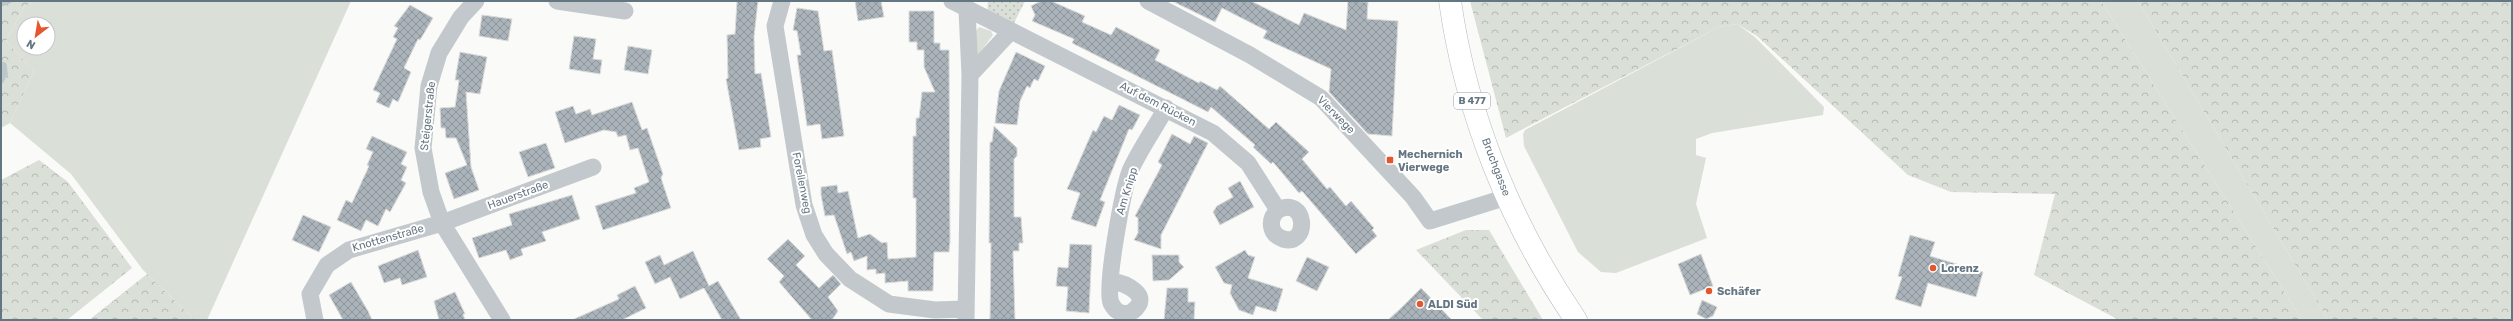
<svg xmlns="http://www.w3.org/2000/svg" width="2513" height="321" viewBox="0 0 2513 321" font-family="Rubik,sans-serif">
<style>
.grass{fill:#dadfd7;fill-rule:evenodd}
.forest{fill:url(#forest-crowns)}
.park{fill:url(#park-dots)}
.lines{fill:none;stroke-linecap:round;stroke-linejoin:round}
.stream{stroke:#bbc7cb;stroke-width:5.5}
.building{fill:url(#building-cross-hatch);stroke:#dcdcda}
.primary-casing{stroke:#b5babe;stroke-width:23}
.street{stroke:#c3c8cc;stroke-width:17}
.primary{stroke:#fff;stroke-width:22}
.poi-dot{fill:#e4572e;stroke:#fff;stroke-width:1.5}
.labels{text-anchor:middle;dominant-baseline:central;stroke-width:4;stroke-linejoin:round;paint-order:stroke}
.shield{fill:#fff;stroke:#939fa8;stroke-width:1}
.shield-label{font-size:10px;font-weight:bold;fill:#657683}
.street-label{font-size:11px;fill:#657683;stroke:#fff}
.poi-label{font-size:11px;font-weight:bold;fill:#657683;stroke:#fff;text-anchor:start}
</style>
<defs>
<pattern id="forest-crowns" width="20" height="18" patternUnits="userSpaceOnUse"><rect width="20" height="18" fill="#dadfd7"/><path d="M2 6a3 3 0 1 1 6 0M12 15a3 3 0 1 1 6 0" fill="none" stroke="#b4b9b4"/></pattern>
<pattern id="park-dots" width="8" height="8" patternUnits="userSpaceOnUse"><rect width="8" height="8" fill="#dadfd7"/><path d="M2 2h.1M6 6h.1" fill="none" stroke="#b4b9b4" stroke-width="1.8" stroke-linecap="round"/></pattern>
<pattern id="building-cross-hatch" width="8" height="8" patternUnits="userSpaceOnUse"><rect width="8" height="8" fill="#aab3b9"/><path d="M0 0l8 8M0 8l8-8" fill="none" stroke="#8e969c"/></pattern>
</defs>
<rect width="100%" height="100%" fill="#fafaf8"/>
<path class="grass" d="M35 1H351L207 320H195L143 270 71 174 10 123 34 71 6 41 24 7ZM24 24H48V48H24Z
M2101 1H2138L2328 320H2302Z
M1737 24 1755 37 1824 107 1823 115 1712 133 1696 139V155L1706 158 1696 204 1707 238 1616 273 1601 272 1578 252 1524 146 1523 134 1525 130 1719 27Z
M979 27 991 31 993 35 978 55 976 53V31Z"/>
<path class="forest" d="M1 1H35L24 7 6 41 34 71 10 123 1 128Z
M1470 1H2101L2302 320H2119L2034 275 2055 194 1951 192 1908 175 1757 36 1737 24 1719 27 1506 138Z
M2138 1H2512V320H2328Z
M39 160 68 182 132 268 67 320H1V180Z
M1466 230H1489L1543 320H1483L1416 250Z
M147 274 195 320H89Z"/>
<path class="park" d="M988 1H1025L1013 25 987 13Z"/>
<g class="lines">
<path class="stream" d="M1 4 9 1
M1 64 4 65 5 74 1 81"/>
</g>
<path class="building" d="M737 1H758L754 37 755 74 761 73 771 137 760 139 761 147 739 150 726 79 728 78 727 35 735 34Z
M855 1H881L884 17 858 21Z
M1041 1H1051L1085 16 1082 22 1111 35 1116 27 1160 50 1155 60 1199 83 1200 81 1217 90 1220 86 1269 129 1276 122 1309 152 1302 159 1327 189 1330 187 1346 206 1351 201 1374 228 1372 230 1377 236 1356 254 1302 191 1299 193 1273 162 1271 164 1253 147 1255 145 1211 107 1208 112 1072 43 1074 39 1032 21 1035 15 1031 6Z
M1172 1H1251L1299 25 1304 13 1346 30 1348 1 1368 2 1367 19 1398 21 1392 136 1368 134 1329 92 1331 69 1263 38 1267 31 1222 8 1215 22Z
M410 5 433 18 420 40 418 39 404 68 411 72 398 102 393 99 389 108 376 102 380 93 373 90 397 39 393 37 398 28 394 26Z
M797 8 818 11 824 51 832 50 844 136 822 139 820 124 807 126 797 55H801L797 31 793 30Z
M909 11H934V43H940V50H949L950 242 949 252H934L933 291H908V281L885 283V273L876 274V269L867 270V256L854 261 851 252 847 254 834 215 825 216 821 195V187L837 185 838 193 848 191 858 238 870 234 882 243 887 242 888 259 916 257V198H913V136H916V118H919L922 92H935L924 67V50H917V42H909Z
M482 15 512 19 508 41 479 36Z
M574 36 596 39 593 59 602 60 600 74 569 69Z
M628 46 652 50 648 74 624 70Z
M460 52 487 57 480 94 466 92 471 167 479 190 454 199 445 173 467 165 456 138H446L445 128H441L440 108 455 107 459 80H455Z
M1016 52 1045 66 1038 81 1034 79 1030 88 1027 86 1020 101 1017 125 995 123 999 91Z
M632 102 642 130 647 128 663 174 661 178 671 208 603 230 595 206 636 193 634 188 649 182 638 148 630 150 626 135 618 137 616 132 604 130 565 143 555 112 573 106 576 114 590 109 592 115Z
M1119 105 1140 115 1132 130 1129 129 1100 200 1105 202 1096 227 1071 219 1080 193 1067 189 1093 130 1096 132 1104 116 1112 120Z
M994 126 1017 148V156L1014 159V217H1021L1023 243H1019V251H1013L1015 320H990L991 243H989L990 142H992Z
M1172 134 1190 144 1194 136 1208 143 1161 235V249L1134 240 1138 233V218L1135 216 1162 165 1158 162Z
M372 136 407 152 401 164 407 167 401 180 406 183 390 212 386 209 378 226 366 220 361 231 337 220 346 200 352 203 369 166 367 165 373 152 366 149Z
M546 143 555 168 528 177 519 152Z
M1240 181 1254 207 1220 225 1213 212 1217 206 1233 197 1228 188Z
M572 195 580 219 542 232 546 241 521 249 523 255 510 260 506 250 479 258 472 238 512 225 509 214Z
M303 215 331 227 319 252 292 240Z
M1910 235 1935 242 1930 256 1983 272 1976 297 1928 283 1921 307 1895 299 1902 277 1898 276Z
M788 239 805 256 796 265 819 288 833 275 841 284 828 297 838 311 832 320H812L779 282 784 276 767 259Z
M1070 244 1092 245 1089 313 1066 311 1068 287 1056 286 1058 267 1068 268Z
M418 250 427 277 402 285 400 278 384 283 378 266Z
M1245 250 1248 255 1255 257 1248 278 1283 289 1276 312 1256 306 1253 315 1239 310 1230 293 1232 285 1224 283 1215 267Z
M693 251 709 286 718 281 741 320H722L704 288 680 299 670 277 655 284 645 262 660 255 664 265Z
M1701 254 1713 286 1690 295 1678 264Z
M1152 255H1179V262L1184 267 1169 280 1153 281Z
M1307 257 1329 267 1317 291 1296 281Z
M351 282 368 311 372 320H343L329 295Z
M635 286 646 308 622 320H572L619 299 617 295Z
M1167 288H1188V302H1195L1194 320H1164Z
M1421 288 1452 320H1388L1400 309Z
M455 292 465 314H463L465 320H439L434 301Z
M1702 300 1717 307 1713 316 1706 319 1697 314Z"/>
<g class="lines">
<g class="primary-casing">
<path id="primary" d="M1450 1C1466 115 1511 225 1576 320"/>
</g>
<path class="street" d="M476 1 461 17 439 53 429 86 423 148 431 192 442 223 502 320
M557 1 625 11
M782 1 775 26 804 205 814 235 826 254 850 279 889 304 935 310 965 309
M952 1 1213 133 1248 163 1278 210C1268 219 1269 234 1283 239 1310 247 1307 195 1278 210
M1148 1 1250 55 1321 98 1413 197 1430 221 1507 197
M970 75 1011 31
M1111 281C1125 283 1153 295 1133 311 1129 314 1123 314 1119 312 1115 310 1113 307 1111 303 1105 286 1123 190 1130 171 1140 149 1155 128 1166 108
M966 319 970 75 967 10
M315 320 310 294 327 265 349 250 442 223 593 167"/>
<use href="#primary" class="primary"/>
</g>
<g class="poi-dot">
<rect x="1386" y="156" width="8" height="8" rx="2"/>
<circle cx="1933" cy="268" r="4"/>
<circle cx="1709" cy="291" r="4"/>
<circle cx="1420" cy="304" r="4"/>
</g>
<g class="labels">
<rect class="shield" x="1454" y="93" width="36" height="16" rx="3"/>
<g class="shield-label">
<text x="1472" y="101">B 477</text>
</g>
<g class="street-label">
<text transform="translate(1158 104) rotate(27)">Auf dem Rücken</text>
<text transform="translate(1336 115) rotate(45)">Vierwege</text>
<text transform="translate(428 116) rotate(-84)">Steigerstraße</text>
<text transform="translate(1496 167) rotate(69)">Bruchgasse</text>
<text transform="translate(802 183) rotate(79)">Forellenweg</text>
<text transform="translate(1127 191) rotate(-73)">Am Knipp</text>
<text transform="translate(518 195) rotate(-20)">Hauerstraße</text>
<text transform="translate(388 238) rotate(-16)">Knottenstraße</text>
</g>
<g class="poi-label">
<text x="1398" y="154">Mechernich<tspan x="1398" dy="13">Vierwege</tspan></text>
<text x="1941" y="268">Lorenz</text>
<text x="1717" y="291">Schäfer</text>
<text x="1428" y="304">ALDI Süd</text>
</g>
</g>
<rect width="2513" height="321" fill="none" stroke="#657683" stroke-width="4"/>
<g transform="translate(36 36) rotate(211)"><circle r="19" fill="#ffffff" stroke="#c1c8cd"/>
<path d="M0-3L7 15L0 10L-7 15Z" fill="#e4572e"/>
<text y="-6" font-size="11" font-weight="bold" text-anchor="middle" fill="#657683">N</text>
</g>
</svg>
